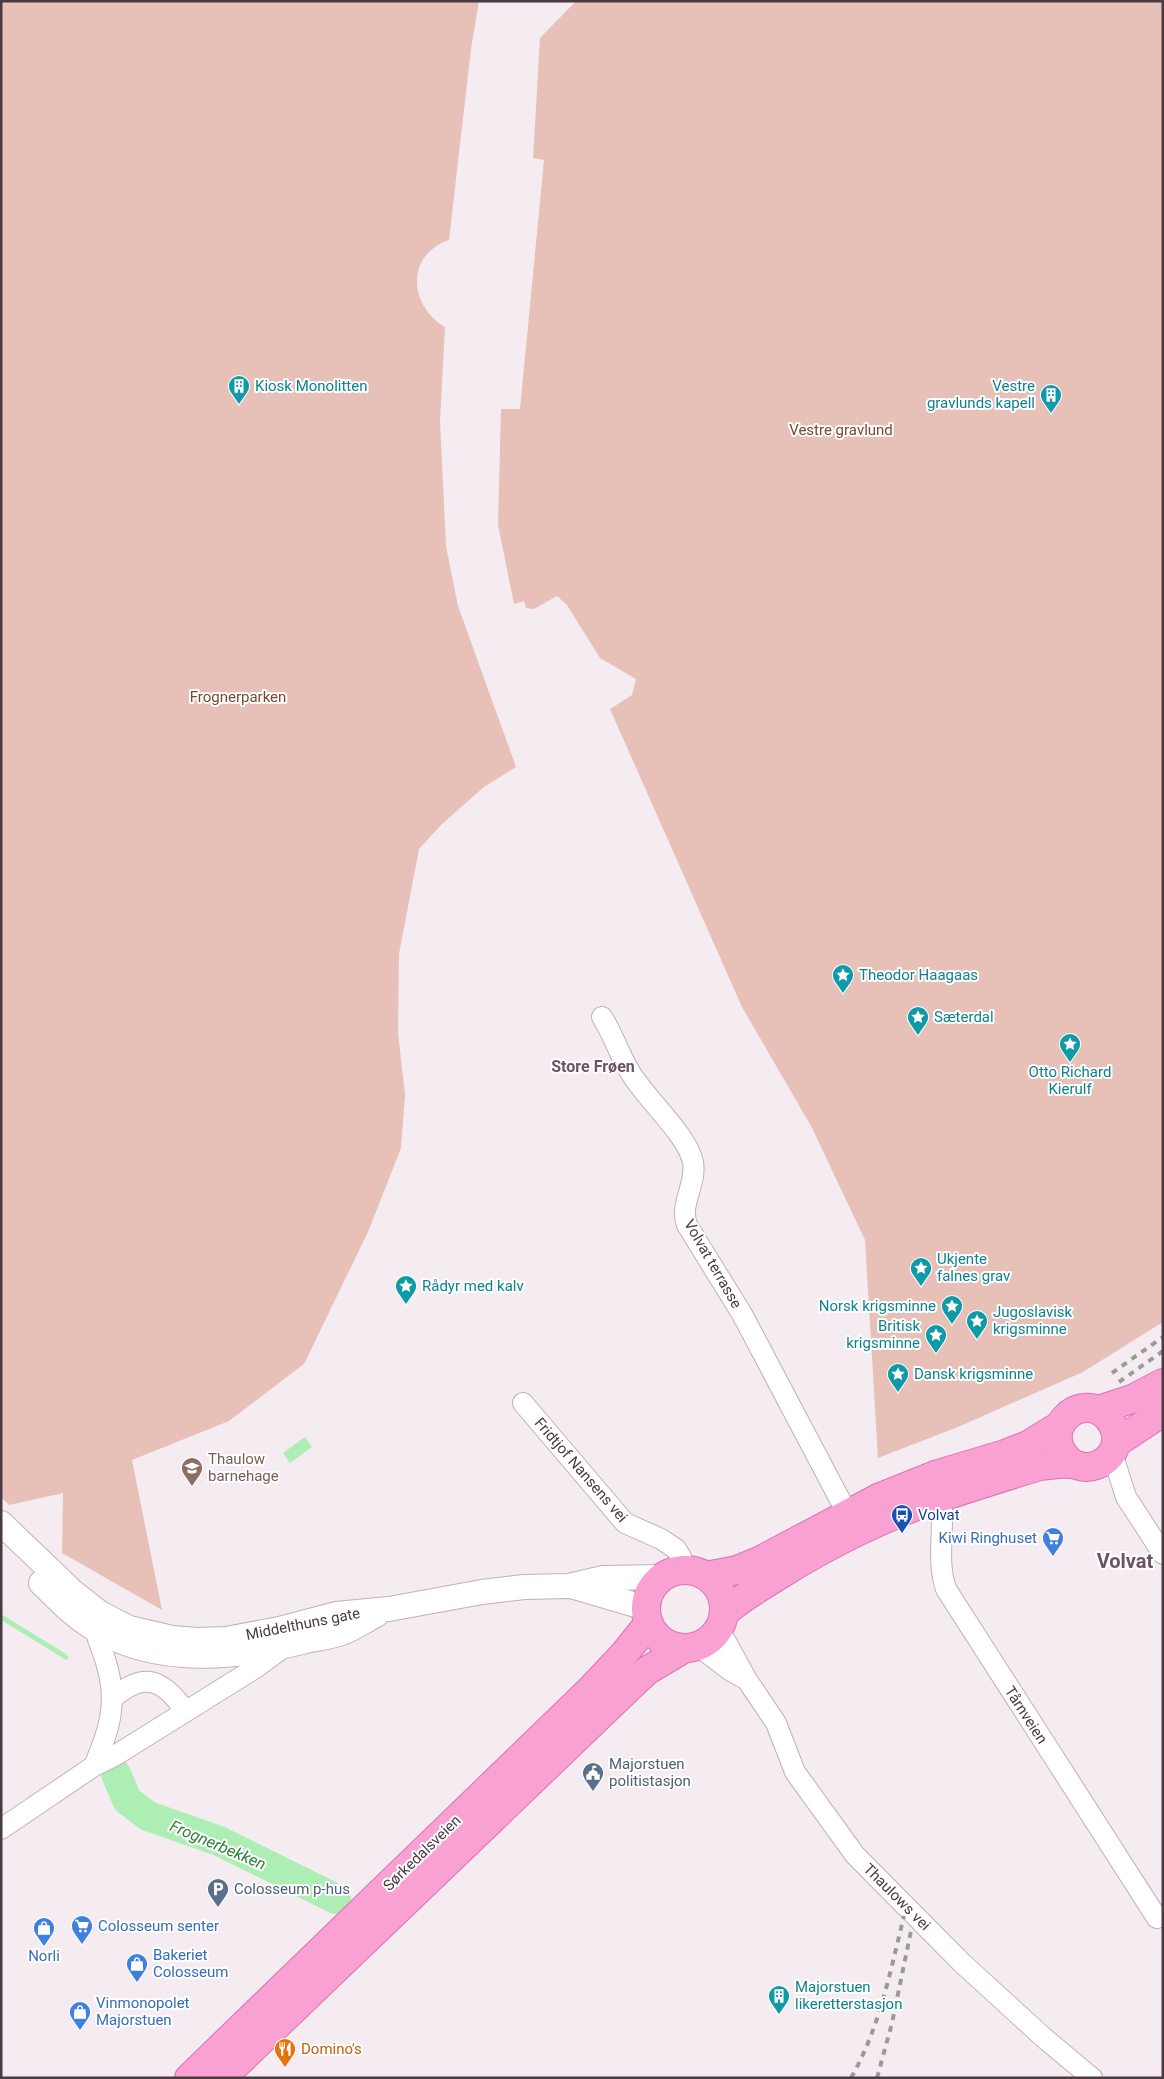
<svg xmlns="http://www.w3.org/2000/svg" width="1164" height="2079" viewBox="0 0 1164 2079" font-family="Roboto,sans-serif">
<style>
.green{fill:#e7c0b8}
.water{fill:#adeeb5}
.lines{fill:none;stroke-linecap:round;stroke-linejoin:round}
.stream{stroke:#adeeb5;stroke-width:5}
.river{stroke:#adeeb5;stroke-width:30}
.minor-casing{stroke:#c1afba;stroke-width:22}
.tertiary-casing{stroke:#c1afba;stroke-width:26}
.primary-casing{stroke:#df71b1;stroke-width:30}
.minor{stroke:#fff;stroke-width:20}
.tertiary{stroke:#fff;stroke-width:24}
.primary{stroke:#f9a1d3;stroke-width:28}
.rail{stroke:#9a9a9a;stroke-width:4;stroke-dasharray:6 6;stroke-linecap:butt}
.labels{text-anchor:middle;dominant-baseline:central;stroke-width:4;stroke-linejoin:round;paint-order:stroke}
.culture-label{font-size:15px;fill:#0d838f;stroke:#fff;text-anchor:start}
.park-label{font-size:15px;fill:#7a482f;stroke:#fff}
.street-label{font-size:15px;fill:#4a3a44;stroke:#fff}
.education-label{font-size:15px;fill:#785e54;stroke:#fff;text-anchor:start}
.transit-label{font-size:15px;fill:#164399;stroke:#fff;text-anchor:start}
.shop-label{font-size:15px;fill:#366cbe;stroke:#fff;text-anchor:start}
.service-label{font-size:15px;fill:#4e5e75;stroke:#fff;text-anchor:start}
.food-label{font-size:15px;fill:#c56008;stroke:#fff;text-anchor:start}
.neighbourhood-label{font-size:16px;font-weight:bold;fill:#6c5264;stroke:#fff}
.water-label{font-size:16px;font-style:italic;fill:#2c8138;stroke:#fff}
.district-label{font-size:20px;font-weight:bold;fill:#6c5264;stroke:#fff}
</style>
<rect width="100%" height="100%" fill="#f5ecf1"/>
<path class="green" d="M1 1H479L471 49 449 240C405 255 409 306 445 327L440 421 446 546 458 606 516 767 484 787 442 824 419 849 399 954 398 1033 405 1095 401 1148 368 1232 304 1364 229 1421 132 1460 162 1610 62 1553 63 1493 9 1505 1 1497Z
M576 1H1163V1322L1083 1372 958 1427 878 1458 865 1240 811 1126 742 1007 610 709 632 695 636 679 600 658 567 605 557 596 534 609 526 608 524 601 514 604 498 525 501 409H520L544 160 533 158 540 38Z"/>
<path class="water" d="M305 1437 312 1447 290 1463 283 1453Z"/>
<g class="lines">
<path class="stream" d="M1 1617 66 1657"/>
<path class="river" d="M116 1774 127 1800 148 1816 219 1841 336 1899"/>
<g class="minor-casing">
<path id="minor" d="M602 1017C613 1034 619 1054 630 1072 645 1098 687 1134 693 1162 697 1184 679 1204 687 1225L742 1314 847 1513
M523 1403 625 1523 661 1539 676 1549 681 1557 682 1570
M1112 1453 1126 1497 1163 1554
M941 1497C945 1528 936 1560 946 1589L1157 1918
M719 1629 747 1680 776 1723 795 1772 855 1855 962 1963 1043 2037 1092 2078
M698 1646 731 1671 747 1680
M113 1698C144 1671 163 1679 185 1711
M94 1766C109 1731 118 1703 107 1666 104 1653 98 1642 95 1629
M1 1829 94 1766 116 1755 257 1667 284 1647"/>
</g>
<g class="tertiary-casing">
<path id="tertiary" d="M1 1523 73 1592 100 1613 129 1628 172 1638 197 1640 226 1639 279 1629 336 1614 389 1609 482 1592 524 1587 569 1586 603 1578 664 1577
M41 1583C58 1600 74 1617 95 1629 159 1666 233 1659 302 1642 315 1639 330 1637 342 1633 354 1628 365 1621 376 1615
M571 1586 646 1608"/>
</g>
<g class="primary-casing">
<path id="primary" d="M1098 1410 1132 1399 1163 1383
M1116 1443 1163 1412
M646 1609a39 39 0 1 1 78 0a39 39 0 1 1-78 0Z
M706 1576 737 1570 759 1561 878 1498 938 1474 1005 1454 1028 1445 1059 1426
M724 1613C741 1598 759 1588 778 1576 827 1545 887 1515 942 1497 975 1486 1007 1476 1040 1466 1051 1465 1060 1463 1071 1464 1076 1464 1080 1467 1086 1467 1100 1467 1114 1457 1116 1442 1117 1433 1114 1425 1108 1418 1081 1387 1033 1433 1073 1464
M189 2078 590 1690 624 1654 649 1623
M222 2078 635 1682 648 1670 685 1648"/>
</g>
<use href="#minor" class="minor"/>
<use href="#tertiary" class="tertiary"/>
<use href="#primary" class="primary"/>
<path class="rail" d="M1112 1373 1163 1337
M1119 1382 1163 1351
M851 2078C880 2027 890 1972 904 1916
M877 2078 892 2023 912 1926"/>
</g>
<defs>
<g id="building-pin" transform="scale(1.125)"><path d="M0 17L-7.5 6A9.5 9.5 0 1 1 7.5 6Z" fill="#0f9aa8" stroke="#fff"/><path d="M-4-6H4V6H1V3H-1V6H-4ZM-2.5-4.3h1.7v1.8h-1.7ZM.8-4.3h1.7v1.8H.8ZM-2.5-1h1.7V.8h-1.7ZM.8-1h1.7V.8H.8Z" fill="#fff"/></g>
<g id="sight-pin" transform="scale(1.125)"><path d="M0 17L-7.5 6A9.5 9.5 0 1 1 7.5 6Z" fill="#0f9aa8" stroke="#fff"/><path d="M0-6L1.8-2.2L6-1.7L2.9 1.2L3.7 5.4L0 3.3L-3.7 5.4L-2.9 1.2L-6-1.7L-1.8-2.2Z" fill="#fff"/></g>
<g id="school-pin" transform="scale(1.125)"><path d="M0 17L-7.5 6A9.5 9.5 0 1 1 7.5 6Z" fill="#8d6e63" stroke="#fff"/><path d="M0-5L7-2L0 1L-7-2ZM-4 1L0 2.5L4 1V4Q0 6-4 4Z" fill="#fff"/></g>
<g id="bus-pin" transform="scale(1.125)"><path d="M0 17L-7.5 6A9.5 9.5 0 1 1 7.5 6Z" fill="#1a4fb4" stroke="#fff"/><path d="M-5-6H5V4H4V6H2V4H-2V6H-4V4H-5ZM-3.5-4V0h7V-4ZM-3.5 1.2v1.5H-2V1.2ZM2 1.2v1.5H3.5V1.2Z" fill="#fff"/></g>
<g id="supermarket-pin" transform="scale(1.125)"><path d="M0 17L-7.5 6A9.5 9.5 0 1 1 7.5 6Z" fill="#3f7fe0" stroke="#fff"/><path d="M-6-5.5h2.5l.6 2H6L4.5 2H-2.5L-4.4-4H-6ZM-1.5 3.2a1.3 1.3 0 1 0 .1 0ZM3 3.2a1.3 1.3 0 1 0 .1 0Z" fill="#fff"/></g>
<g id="civic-pin" transform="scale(1.125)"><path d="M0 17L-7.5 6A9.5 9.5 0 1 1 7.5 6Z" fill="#5c6f8a" stroke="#fff"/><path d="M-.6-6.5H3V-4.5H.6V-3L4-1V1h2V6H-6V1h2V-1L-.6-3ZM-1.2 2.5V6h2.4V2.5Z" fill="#fff"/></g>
<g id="parking-pin" transform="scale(1.125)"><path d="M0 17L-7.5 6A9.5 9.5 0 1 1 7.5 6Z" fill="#5c6f8a" stroke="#fff"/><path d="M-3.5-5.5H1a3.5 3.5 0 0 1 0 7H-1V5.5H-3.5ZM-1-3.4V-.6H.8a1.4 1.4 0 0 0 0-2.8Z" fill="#fff"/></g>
<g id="shop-pin" transform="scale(1.125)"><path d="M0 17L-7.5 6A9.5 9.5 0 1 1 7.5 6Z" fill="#3f7fe0" stroke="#fff"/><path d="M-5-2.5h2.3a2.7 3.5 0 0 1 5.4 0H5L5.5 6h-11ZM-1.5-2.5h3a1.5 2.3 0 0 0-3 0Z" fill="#fff"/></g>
<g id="restaurant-pin" transform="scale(1.125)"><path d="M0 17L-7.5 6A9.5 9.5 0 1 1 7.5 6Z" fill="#e8710a" stroke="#fff"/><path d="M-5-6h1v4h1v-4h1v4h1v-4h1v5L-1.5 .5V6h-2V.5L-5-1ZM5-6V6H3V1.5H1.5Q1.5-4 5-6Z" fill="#fff"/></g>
</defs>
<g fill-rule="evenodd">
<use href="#building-pin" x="239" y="386"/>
<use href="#building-pin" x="1051" y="395"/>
<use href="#sight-pin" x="843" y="975"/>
<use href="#sight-pin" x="918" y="1017"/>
<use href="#sight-pin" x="1070" y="1044"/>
<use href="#sight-pin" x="921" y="1268"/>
<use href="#sight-pin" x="406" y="1286"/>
<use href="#sight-pin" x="952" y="1306"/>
<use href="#sight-pin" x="977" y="1321"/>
<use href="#sight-pin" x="936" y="1335"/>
<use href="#sight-pin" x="898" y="1374"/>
<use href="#school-pin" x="192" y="1468"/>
<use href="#bus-pin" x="902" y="1515"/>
<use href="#supermarket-pin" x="1053" y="1538"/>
<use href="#civic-pin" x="593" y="1773"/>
<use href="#parking-pin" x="218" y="1889"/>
<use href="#supermarket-pin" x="82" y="1926"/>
<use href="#shop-pin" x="44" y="1928"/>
<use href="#shop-pin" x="137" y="1964"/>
<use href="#building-pin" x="779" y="1996"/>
<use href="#shop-pin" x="80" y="2012"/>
<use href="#restaurant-pin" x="285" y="2049"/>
</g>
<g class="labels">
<g class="culture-label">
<text x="255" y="386">Kiosk Monolitten</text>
<text x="1035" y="386" text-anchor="end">Vestre<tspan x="1035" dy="17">gravlunds kapell</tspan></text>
<text x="859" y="975">Theodor Haagaas</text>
<text x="934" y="1017">Sæterdal</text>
<text x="1070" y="1072" text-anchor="middle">Otto Richard<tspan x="1070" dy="17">Kierulf</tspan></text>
<text x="937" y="1259">Ukjente<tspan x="937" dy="17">falnes grav</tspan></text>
<text x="422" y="1286">Rådyr med kalv</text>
<text x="936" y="1306" text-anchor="end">Norsk krigsminne</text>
<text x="993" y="1312">Jugoslavisk<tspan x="993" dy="17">krigsminne</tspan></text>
<text x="920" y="1326" text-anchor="end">Britisk<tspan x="920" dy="17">krigsminne</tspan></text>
<text x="914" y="1374">Dansk krigsminne</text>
<text x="795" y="1987">Majorstuen<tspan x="795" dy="17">likeretterstasjon</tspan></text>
</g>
<g class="park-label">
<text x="841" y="430">Vestre gravlund</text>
<text x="238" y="697">Frognerparken</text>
</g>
<g class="street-label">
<text transform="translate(713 1264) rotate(60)">Volvat terrasse</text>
<text transform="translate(581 1470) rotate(49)">Fridtjof Nansens vei</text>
<text transform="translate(303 1624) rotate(-11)">Middelthuns gate</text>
<text transform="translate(1026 1715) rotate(57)">Tårnveien</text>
<text transform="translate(422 1853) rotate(-44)">Sørkedalsveien</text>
<text transform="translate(897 1897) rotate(45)">Thaulows vei</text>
</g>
<g class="education-label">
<text x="208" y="1459">Thaulow<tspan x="208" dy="17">barnehage</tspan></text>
</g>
<g class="transit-label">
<text x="918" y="1515">Volvat</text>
</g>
<g class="shop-label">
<text x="1037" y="1538" text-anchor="end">Kiwi Ringhuset</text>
<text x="98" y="1926">Colosseum senter</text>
<text x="153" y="1955">Bakeriet<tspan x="153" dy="17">Colosseum</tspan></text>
<text x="44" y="1956" text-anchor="middle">Norli</text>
<text x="96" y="2003">Vinmonopolet<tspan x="96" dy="17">Majorstuen</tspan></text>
</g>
<g class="service-label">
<text x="609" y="1764">Majorstuen<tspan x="609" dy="17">politistasjon</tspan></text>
<text x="234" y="1889">Colosseum p-hus</text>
</g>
<g class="food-label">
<text x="301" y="2049">Domino's</text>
</g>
<g class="neighbourhood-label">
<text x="593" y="1066">Store Frøen</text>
</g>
<g class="water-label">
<text transform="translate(218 1845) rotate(23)">Frognerbekken</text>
</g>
<g class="district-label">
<text x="1125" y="1561">Volvat</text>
</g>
</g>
<rect width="1164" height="2079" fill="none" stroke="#4a3a44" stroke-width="5"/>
</svg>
